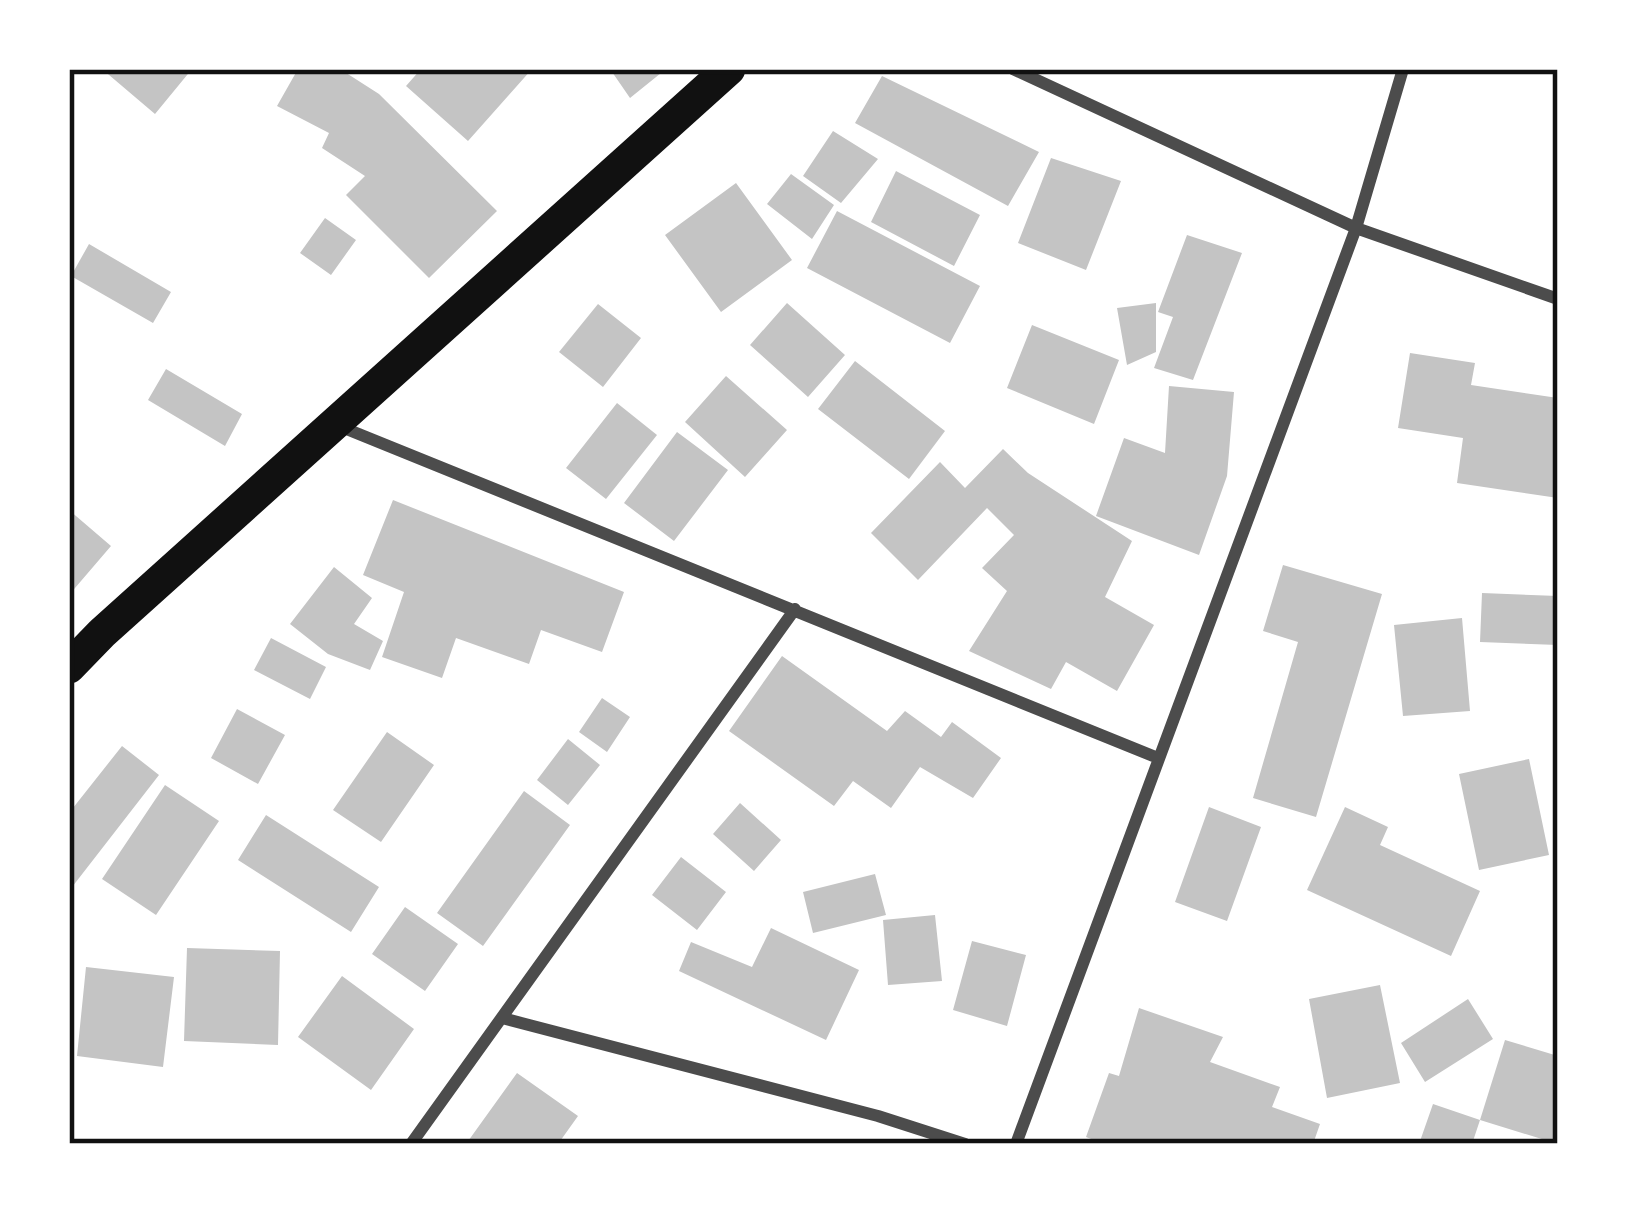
<svg xmlns="http://www.w3.org/2000/svg" width="1627" height="1213" viewBox="0 0 1627 1213" font-family="'Crimson Pro',serif">
<rect width="100%" height="100%" fill="#fff"/>
<path fill="#c4c4c4" d="M 102,69 L 192,69 L 155,114 Z
M 298,69 L 340,69 L 379,94 L 497,211 L 429,278 L 346,195 L 365,176 L 322,148 L 329,133 L 277,106 Z
M 421,69 L 532,69 L 468,141 L 406,86 Z
M 610,69 L 666,69 L 630,98 Z
M 882,76 L 1039,152 L 1008,206 L 855,123 Z
M 833,131 L 878,159 L 841,203 L 803,176 Z
M 1051,158 L 1121,181 L 1086,270 L 1018,243 Z
M 896,171 L 980,215 L 954,266 L 871,222 Z
M 791,174 L 834,205 L 812,239 L 767,204 Z
M 736,183 L 792,260 L 721,312 L 665,235 Z
M 837,211 L 980,286 L 950,343 L 807,268 Z
M 325,218 L 356,240 L 331,275 L 300,253 Z
M 1187,235 L 1242,253 L 1193,380 L 1154,368 L 1173,317 L 1158,312 Z
M 89,244 L 171,292 L 153,323 L 71,276 Z
M 787,303 L 845,355 L 808,397 L 750,345 Z
M 1156,303 L 1156,352 L 1127,365 L 1117,308 Z
M 598,304 L 641,338 L 603,387 L 559,352 Z
M 1032,325 L 1119,360 L 1094,424 L 1007,388 Z
M 1410,353 L 1475,363 L 1471,385 L 1558,398 L 1558,498 L 1457,483 L 1463,438 L 1398,428 Z
M 855,361 L 945,431 L 909,479 L 818,409 Z
M 166,369 L 242,414 L 225,446 L 148,400 Z
M 726,376 L 787,430 L 745,477 L 685,422 Z
M 1169,386 L 1234,392 L 1227,476 L 1199,555 L 1096,516 L 1124,438 L 1165,453 Z
M 617,403 L 657,435 L 606,499 L 566,468 Z
M 677,432 L 728,470 L 674,541 L 624,503 Z
M 1003,449 L 1028,473 L 1132,541 L 1105,597 L 1154,625 L 1117,691 L 1066,662 L 1051,689 L 969,651 L 1007,591 L 982,568 L 1014,535 L 987,508 L 918,580 L 871,533 L 940,462 L 965,488 Z
M 393,500 L 624,592 L 602,652 L 541,630 L 529,664 L 456,638 L 442,678 L 382,657 L 404,592 L 363,575 Z
M 69,510 L 111,546 L 69,595 Z
M 1283,565 L 1382,594 L 1316,817 L 1253,798 L 1298,642 L 1263,631 Z
M 334,567 L 372,598 L 354,624 L 383,641 L 370,670 L 328,654 L 290,624 Z
M 1482,593 L 1558,596 L 1558,645 L 1480,642 Z
M 1462,618 L 1470,711 L 1403,716 L 1394,625 Z
M 271,638 L 326,667 L 310,699 L 254,670 Z
M 782,656 L 887,731 L 905,711 L 941,737 L 952,722 L 1001,758 L 973,798 L 920,767 L 891,808 L 853,781 L 834,806 L 729,731 Z
M 602,698 L 630,717 L 607,752 L 579,732 Z
M 237,709 L 285,735 L 258,784 L 211,758 Z
M 387,732 L 434,765 L 381,842 L 333,810 Z
M 568,739 L 600,765 L 568,805 L 537,780 Z
M 122,746 L 159,775 L 69,891 L 69,813 Z
M 1529,759 L 1549,855 L 1479,870 L 1459,774 Z
M 165,785 L 219,821 L 156,915 L 102,879 Z
M 524,791 L 570,825 L 483,946 L 437,913 Z
M 740,803 L 781,840 L 754,871 L 713,834 Z
M 1209,807 L 1261,827 L 1227,921 L 1175,902 Z
M 1345,807 L 1388,827 L 1380,845 L 1480,891 L 1451,956 L 1307,890 Z
M 266,815 L 379,887 L 351,932 L 238,860 Z
M 681,857 L 726,892 L 697,930 L 652,895 Z
M 875,874 L 886,915 L 813,933 L 803,892 Z
M 405,907 L 458,944 L 425,991 L 372,954 Z
M 935,915 L 942,981 L 888,985 L 883,920 Z
M 771,928 L 859,970 L 826,1040 L 679,971 L 691,942 L 752,967 Z
M 972,941 L 1026,955 L 1007,1026 L 953,1010 Z
M 187,948 L 280,951 L 278,1045 L 184,1041 Z
M 86,967 L 174,977 L 163,1067 L 77,1056 Z
M 342,976 L 414,1029 L 371,1090 L 298,1037 Z
M 1380,985 L 1400,1083 L 1327,1098 L 1309,999 Z
M 1468,999 L 1493,1039 L 1425,1082 L 1401,1043 Z
M 1139,1008 L 1223,1037 L 1210,1062 L 1280,1087 L 1272,1107 L 1320,1124 L 1313,1144 L 1104,1144 L 1086,1137 L 1109,1073 L 1119,1076 Z
M 1505,1040 L 1558,1056 L 1558,1144 L 1480,1120 Z
M 517,1073 L 578,1116 L 558,1144 L 466,1144 Z
M 1433,1104 L 1480,1120 L 1472,1144 L 1419,1144 Z"/>
<g fill="none" stroke-linecap="round" stroke-linejoin="round">
<path stroke="#4c4c4c" stroke-width="12" d="M 1013,69 L 1356,228 L 1558,299
M 339,426 L 1158,758
M 502,1018 L 878,1116 L 965,1144
M 411,1144 L 795,609
M 1016,1144 L 1356,228 L 1403,69"/>
<path stroke="#111" stroke-width="33" d="M 69,667 L 102,633 L 729,69"/>
</g>
<rect width="1627" height="1213" fill="none" stroke="#ffffff" stroke-width="144"/>
<rect x="72" y="72" width="1483" height="1069" fill="none" stroke="#111" stroke-width="4.5"/>
</svg>
